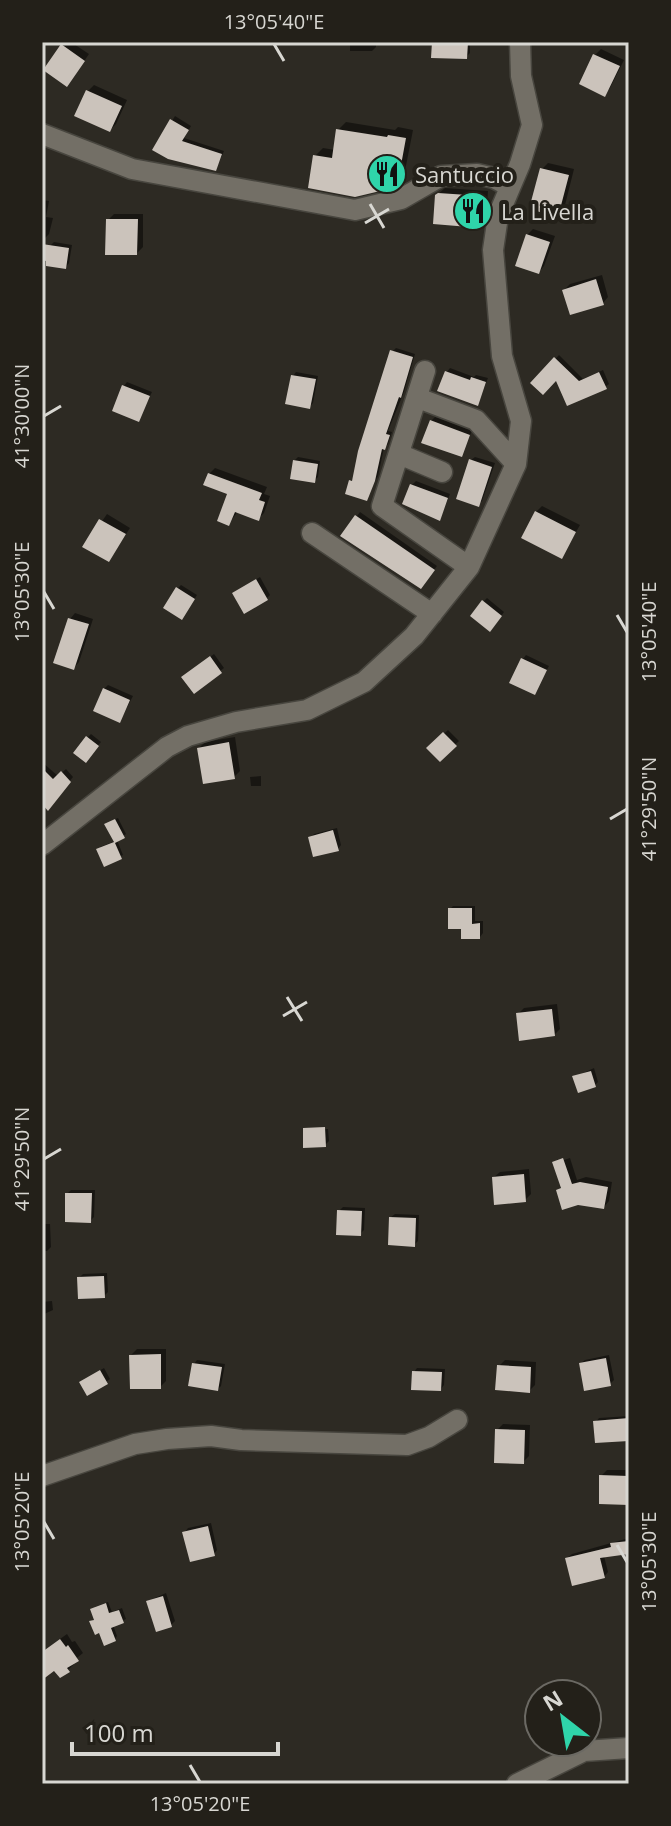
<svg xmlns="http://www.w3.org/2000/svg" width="671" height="1826" viewBox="0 0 671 1826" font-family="'Open Sans',sans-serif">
<rect width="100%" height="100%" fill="#2d2a23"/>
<path fill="#0007" d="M 66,42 L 71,42 L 89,54 L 72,79 L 63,46 Z
M 350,42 L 376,42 L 376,47 L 372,51 L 350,51 Z
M 434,42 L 470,42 L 470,53 L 466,57 Z
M 601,49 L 624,60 L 610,88 L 605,94 L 581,83 L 595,55 Z
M 94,85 L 127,100 L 116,124 L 110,130 L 88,91 Z
M 175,116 L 191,126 L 184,138 L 224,151 L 216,169 L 155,149 Z
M 346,122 L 395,130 L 398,127 L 413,130 L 404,176 L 396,185 L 315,156 L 323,148 L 335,150 L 338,130 Z
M 548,163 L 574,169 L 564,209 L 558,215 L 542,169 Z
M 445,188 L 488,191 L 486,220 L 480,226 L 437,195 Z
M 42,200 L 49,201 L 46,217 L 53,218 L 49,234 L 43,240 Z
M 114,214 L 143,214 L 143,247 L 137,253 L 108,220 Z
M 533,229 L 555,236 L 544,266 L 539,272 L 527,235 Z
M 54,242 L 72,245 L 69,263 L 66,267 L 50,246 Z
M 602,275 L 608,297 L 603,303 L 564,290 L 570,284 Z
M 396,348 L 415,354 L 404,392 L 388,431 L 392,432 L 388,444 L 384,448 L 378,476 L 366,499 L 351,481 L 355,477 L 392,352 Z
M 559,355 L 583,379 L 603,370 L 609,384 L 605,387 L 557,378 L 533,383 Z
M 450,368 L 474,377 L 476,375 L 488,378 L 478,403 L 447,372 Z
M 296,372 L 318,376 L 313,403 L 309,407 L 293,376 Z
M 127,382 L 152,392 L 138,420 L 124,386 Z
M 435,417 L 472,431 L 461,454 L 431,421 Z
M 298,457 L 320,461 L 318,477 L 314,481 L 294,461 Z
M 475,457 L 495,463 L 482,501 L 478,505 L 471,460 Z
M 215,468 L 267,487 L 264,494 L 270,496 L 264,513 L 258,519 L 238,511 L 229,524 L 230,493 L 209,474 Z
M 416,481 L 450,494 L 440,519 L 412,485 Z
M 542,506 L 580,525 L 562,556 L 536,512 Z
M 360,512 L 437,566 L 424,583 L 343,535 Z
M 107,514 L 130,528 L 109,560 L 85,546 Z
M 629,563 L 629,594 L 627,595 L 627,566 Z
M 260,577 L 270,595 L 267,598 L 238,590 Z
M 181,585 L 197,595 L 185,614 L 178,588 Z
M 487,598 L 504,612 L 494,626 L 483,602 Z
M 75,613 L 93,619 L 79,662 L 74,668 L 70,619 Z
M 214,654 L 224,668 L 194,691 L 187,674 Z
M 526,655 L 549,666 L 534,693 L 523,659 Z
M 108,685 L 133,696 L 120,721 L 104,689 Z
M 448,730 L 459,741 L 440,759 L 429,748 Z
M 91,734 L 101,742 L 89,756 L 88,737 Z
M 235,737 L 240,771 L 234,777 L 199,748 L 205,742 Z
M 42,762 L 58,776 L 66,769 L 73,777 L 51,804 L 42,802 Z
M 261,776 L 261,786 L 251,786 L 250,777 Z
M 118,818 L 126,834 L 117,840 L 123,855 L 105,864 L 100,847 L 115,841 L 109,822 Z
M 337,828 L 341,845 L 338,849 L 310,838 L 314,834 Z
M 453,906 L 475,906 L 475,921 L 483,921 L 483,933 L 480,937 L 463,927 L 450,909 Z
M 557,1004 L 560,1029 L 554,1035 L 518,1014 L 524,1008 Z
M 594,1068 L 598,1082 L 595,1085 L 575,1077 Z
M 328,1129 L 329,1141 L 325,1145 L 306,1130 Z
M 570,1158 L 577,1180 L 586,1177 L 612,1182 L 609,1201 L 604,1207 L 558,1190 L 562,1186 L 554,1163 L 558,1159 L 558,1162 Z
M 529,1169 L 531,1194 L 525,1200 L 494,1177 L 500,1172 Z
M 71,1190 L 95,1190 L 94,1217 L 90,1221 L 67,1194 Z
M 343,1207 L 365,1208 L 364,1230 L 360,1234 L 339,1211 Z
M 42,1213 L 42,1224 L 50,1224 L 51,1247 L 47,1251 L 42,1251 Z
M 395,1214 L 419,1215 L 418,1241 L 414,1245 L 391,1217 Z
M 107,1273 L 108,1292 L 104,1296 L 79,1278 L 83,1274 Z
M 52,1301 L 53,1310 L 42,1315 L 42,1302 Z
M 137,1349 L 166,1349 L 166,1381 L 160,1387 L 131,1355 Z
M 609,1355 L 614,1380 L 610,1384 L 581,1363 L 585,1360 Z
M 197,1360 L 225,1364 L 221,1386 L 218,1389 L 194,1364 Z
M 505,1360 L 536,1362 L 535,1385 L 529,1391 L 499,1366 Z
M 104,1368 L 110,1379 L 106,1382 L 85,1379 Z
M 417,1368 L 445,1369 L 444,1385 L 441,1389 L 414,1372 Z
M 629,1416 L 629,1439 L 596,1422 L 599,1418 Z
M 503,1424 L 530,1425 L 529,1456 L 523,1462 L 497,1430 Z
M 607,1470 L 629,1470 L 629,1503 L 601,1476 Z
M 211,1523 L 217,1550 L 214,1554 L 185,1532 L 188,1528 Z
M 629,1538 L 629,1552 L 604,1556 L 608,1572 L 604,1577 L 567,1558 L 572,1554 Z
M 166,1593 L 175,1621 L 171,1625 L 148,1601 Z
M 108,1602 L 112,1612 L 122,1608 L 126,1619 L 113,1625 L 117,1636 L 115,1639 L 92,1622 L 95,1618 L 95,1607 Z
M 67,1634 L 72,1642 L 75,1641 L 83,1653 L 72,1662 L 74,1664 L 68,1670 L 54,1668 L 42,1677 L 42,1652 Z"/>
<path fill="#cbc3bb" d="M 432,42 L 468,42 L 467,59 L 431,58 Z
M 61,44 L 85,61 L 67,87 L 43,70 Z
M 593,54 L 620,66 L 605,97 L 579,84 Z
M 86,90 L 122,106 L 110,132 L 74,116 Z
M 170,119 L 189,130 L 182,141 L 222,154 L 216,171 L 168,159 L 152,150 Z
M 336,129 L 387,137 L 388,135 L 406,138 L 397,187 L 355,197 L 308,188 L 313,155 L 332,158 Z
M 540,168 L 569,175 L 558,217 L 529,209 Z
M 438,193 L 483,196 L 481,228 L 433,224 L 435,195 Z
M 106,219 L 138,219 L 137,255 L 105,255 Z
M 526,234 L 550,242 L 539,274 L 515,266 Z
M 42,244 L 69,248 L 66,269 L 46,266 L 46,261 L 42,260 Z
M 596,279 L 604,305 L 570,315 L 562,290 Z
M 390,350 L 413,357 L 401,398 L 399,397 L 386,434 L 390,435 L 385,450 L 382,449 L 375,481 L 367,501 L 345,494 L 349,480 L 352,481 L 358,451 Z
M 554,357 L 579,381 L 599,372 L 607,389 L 567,406 L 556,381 L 543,395 L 530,383 Z
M 445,371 L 470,380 L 471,377 L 486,382 L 478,406 L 437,391 Z
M 291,375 L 316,379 L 310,409 L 285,404 Z
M 122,385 L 150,396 L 139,422 L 112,411 Z
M 430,420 L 470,435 L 462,457 L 421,443 Z
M 469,459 L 492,467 L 479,507 L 456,499 Z
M 293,460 L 318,464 L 315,483 L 290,479 Z
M 208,473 L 262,493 L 259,500 L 265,502 L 259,521 L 235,512 L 229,526 L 217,521 L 227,494 L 203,485 Z
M 410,484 L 448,498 L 440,521 L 402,504 Z
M 535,511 L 576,532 L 562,559 L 521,538 Z
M 355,515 L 435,570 L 421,589 L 340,536 Z
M 99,519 L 126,534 L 109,562 L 82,547 Z
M 256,579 L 268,600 L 244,614 L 232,593 Z
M 176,587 L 195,599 L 182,620 L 163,608 Z
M 482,600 L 502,616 L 490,632 L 470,616 Z
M 68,618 L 89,624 L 74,670 L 53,663 Z
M 210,656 L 222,673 L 194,694 L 181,677 Z
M 521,658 L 547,670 L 535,695 L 509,683 Z
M 103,688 L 130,700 L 120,723 L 93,711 Z
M 443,732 L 457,746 L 440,762 L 426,748 Z
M 86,736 L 99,746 L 86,763 L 73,753 Z
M 229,742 L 235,779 L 203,784 L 197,748 Z
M 42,768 L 53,779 L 61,771 L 71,782 L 48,811 L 42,804 Z
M 115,819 L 125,838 L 115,843 L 122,859 L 104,867 L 96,849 L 114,842 L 104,824 Z
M 333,830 L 339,851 L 313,857 L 308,837 Z
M 448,908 L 472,908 L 472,924 L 480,923 L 480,939 L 461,939 L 461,929 L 448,929 Z
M 552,1009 L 555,1036 L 519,1041 L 516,1013 Z
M 591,1071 L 596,1087 L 578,1093 L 572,1076 Z
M 325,1127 L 326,1147 L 303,1148 L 303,1128 Z
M 563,1158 L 572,1184 L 580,1182 L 608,1187 L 604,1209 L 578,1205 L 562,1210 L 556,1190 L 561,1188 L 552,1162 Z
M 524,1174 L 526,1202 L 494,1205 L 492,1177 Z
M 65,1193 L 92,1193 L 91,1223 L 65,1222 Z
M 337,1210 L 362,1211 L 361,1236 L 336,1235 Z
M 389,1217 L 416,1218 L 415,1247 L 388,1245 Z
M 104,1276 L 105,1298 L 78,1299 L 77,1277 Z
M 161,1354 L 161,1389 L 130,1389 L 129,1355 Z
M 606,1358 L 611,1386 L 584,1391 L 579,1363 Z
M 192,1363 L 222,1367 L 218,1391 L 188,1386 Z
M 497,1365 L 531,1367 L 530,1393 L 495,1390 Z
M 100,1370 L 108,1384 L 87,1396 L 79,1382 Z
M 412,1371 L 442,1372 L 441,1391 L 411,1390 Z
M 629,1418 L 629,1441 L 595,1443 L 593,1421 Z
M 495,1429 L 525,1430 L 524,1464 L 494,1463 Z
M 599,1475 L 629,1476 L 629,1505 L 599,1504 Z
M 208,1526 L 215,1556 L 190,1562 L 182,1532 Z
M 629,1541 L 629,1554 L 600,1558 L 605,1578 L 572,1586 L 565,1558 L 611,1547 L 610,1543 Z
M 163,1596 L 172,1627 L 156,1632 L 146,1601 Z
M 106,1603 L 109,1613 L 119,1610 L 124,1623 L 111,1628 L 116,1641 L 104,1646 L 99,1633 L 95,1635 L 89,1621 L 94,1620 L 90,1609 Z
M 60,1639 L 66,1647 L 68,1645 L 79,1661 L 67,1668 L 70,1672 L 60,1678 L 54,1671 L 42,1680 L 42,1652 Z"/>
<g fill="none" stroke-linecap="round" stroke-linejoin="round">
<g stroke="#48463f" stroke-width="23">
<path id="minor" d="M 42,134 L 132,169 L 355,210 L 401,199 L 441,176 L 477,174 L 494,178 L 509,186
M 425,371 L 382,506 L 469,567
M 418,398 L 476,420 L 516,464
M 399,454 L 442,472
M 312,533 L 432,614
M 42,845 L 167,747 L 188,736 L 236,722 L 307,710 L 364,682 L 414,636 L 469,567 L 516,464 L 521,421 L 502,356 L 493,250 L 498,216 L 520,164 L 532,125 L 521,76 L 520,42
M 42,1476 L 135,1444 L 167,1439 L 211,1436 L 241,1440 L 407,1445 L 429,1437 L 457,1420
M 517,1784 L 584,1751 L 629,1748"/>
</g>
<use href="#minor" stroke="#736f66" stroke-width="20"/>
</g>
<path fill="none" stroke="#d8d7d2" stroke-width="3" d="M 274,44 L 284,61M 370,204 L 384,228M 365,223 L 389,209M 44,416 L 61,406M 44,592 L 54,609M 617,615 L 627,632M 610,819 L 627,809M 287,997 L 302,1021M 283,1016 L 307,1002M 44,1159 L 61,1149M 44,1522 L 54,1539M 617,1545 L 627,1562M 190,1765 L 200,1782"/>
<defs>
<g id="restaurant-disc" transform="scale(2)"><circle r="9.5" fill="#2fd4aa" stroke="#232019"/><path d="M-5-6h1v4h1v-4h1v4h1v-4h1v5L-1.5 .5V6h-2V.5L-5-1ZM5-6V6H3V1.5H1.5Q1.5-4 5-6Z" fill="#111"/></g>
</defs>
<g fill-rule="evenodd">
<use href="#restaurant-disc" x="387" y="174"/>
<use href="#restaurant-disc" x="473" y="211"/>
</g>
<g text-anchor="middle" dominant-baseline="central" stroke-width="8" stroke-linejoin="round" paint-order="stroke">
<g font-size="22" fill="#d8d7d2" stroke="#232019" text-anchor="start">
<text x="415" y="174">Santuccio</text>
<text x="501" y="211">La Livella</text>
</g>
</g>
<rect width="671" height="1826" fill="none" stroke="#232019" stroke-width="88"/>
<g transform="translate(563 1718) rotate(329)"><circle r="38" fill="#232019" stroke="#6b6963" stroke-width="2"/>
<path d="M0-6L14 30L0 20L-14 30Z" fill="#2fd4aa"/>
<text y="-12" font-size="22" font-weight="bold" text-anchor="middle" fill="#d8d7d2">N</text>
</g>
<path d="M72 1742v12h206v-12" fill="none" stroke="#d8d7d2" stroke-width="4"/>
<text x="84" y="1742" font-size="24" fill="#d8d7d2" stroke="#232019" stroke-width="6" paint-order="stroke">100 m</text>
<rect x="44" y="44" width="583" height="1738" fill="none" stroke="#d8d7d2" stroke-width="3"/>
<g font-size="20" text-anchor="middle" fill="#d8d7d2">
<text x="274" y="29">13°05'40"E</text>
<text transform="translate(22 416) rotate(-90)" y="7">41°30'00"N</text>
<text transform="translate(22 592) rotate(-90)" y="7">13°05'30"E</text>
<text transform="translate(649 632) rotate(-90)" y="7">13°05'40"E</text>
<text transform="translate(649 809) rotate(-90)" y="7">41°29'50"N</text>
<text transform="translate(22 1159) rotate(-90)" y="7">41°29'50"N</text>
<text transform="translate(22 1522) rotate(-90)" y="7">13°05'20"E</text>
<text transform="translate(649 1562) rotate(-90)" y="7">13°05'30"E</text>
<text x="200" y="1811">13°05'20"E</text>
</g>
</svg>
